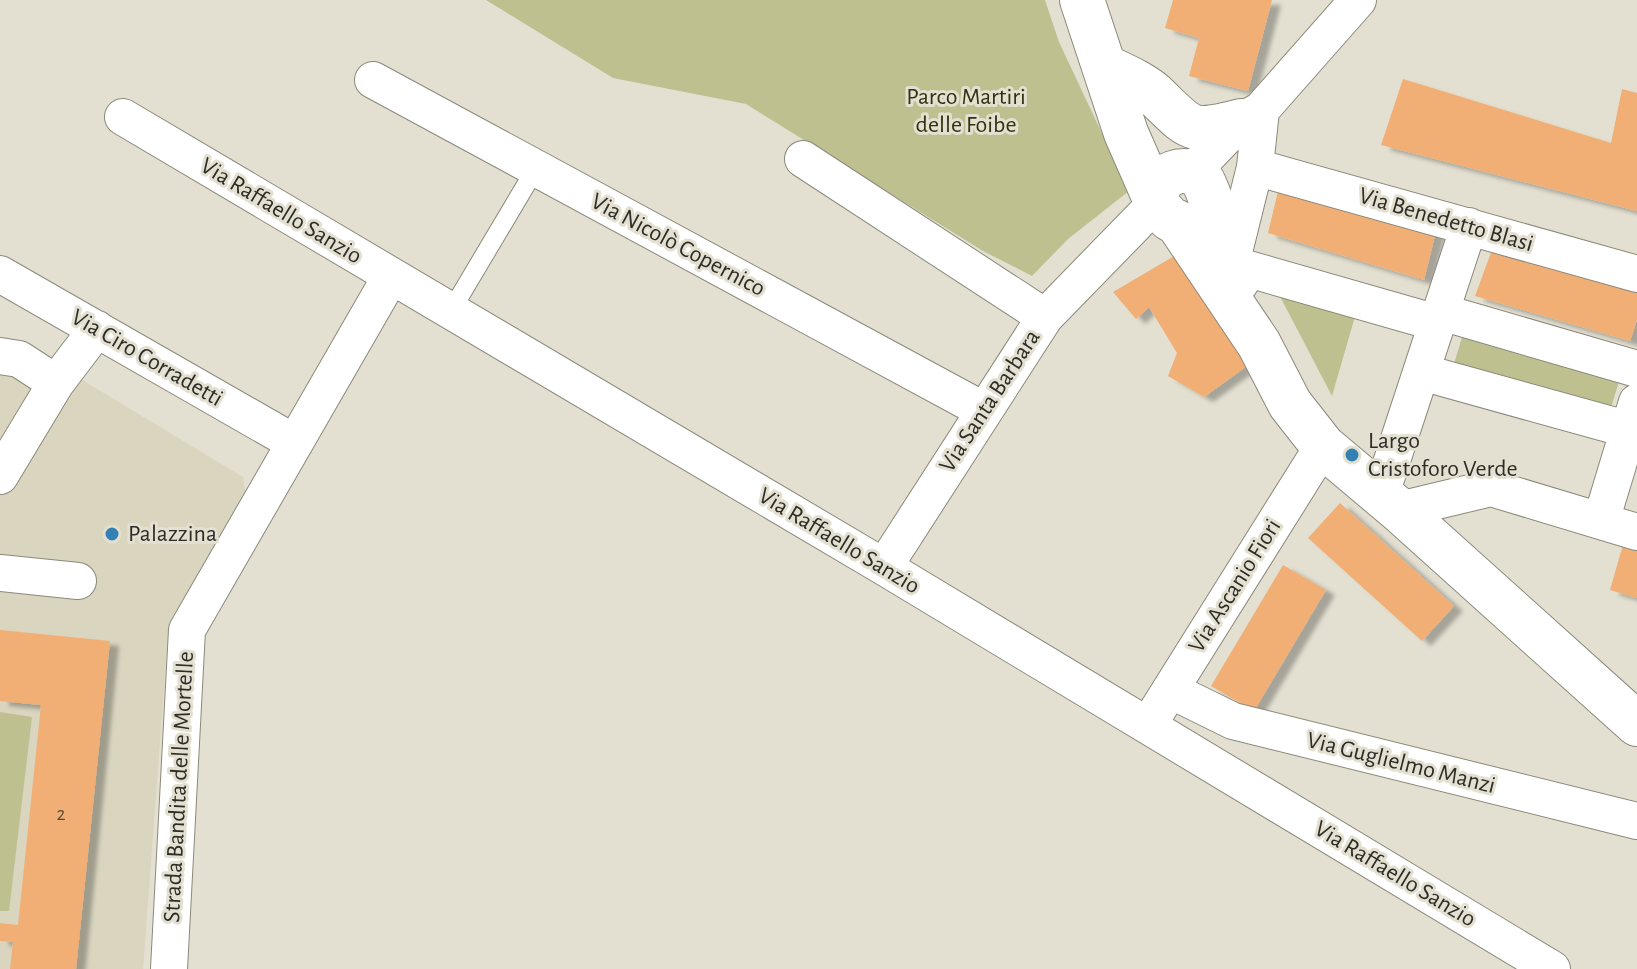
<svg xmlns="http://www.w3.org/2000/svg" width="1637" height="969" viewBox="0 0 1637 969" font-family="'Alegreya Sans',sans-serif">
<defs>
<filter id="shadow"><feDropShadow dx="9" dy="5" stdDeviation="2" flood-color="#0004"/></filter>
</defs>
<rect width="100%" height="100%" fill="#e3e0d1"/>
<path fill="#d9d5bf" d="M 0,344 L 54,363 L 243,477 L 245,492 L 237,510 L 169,623 L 143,969 L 0,969 Z"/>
<path fill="#bec090" d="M 486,0 L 1045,0 L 1059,42 L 1129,191 L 1068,239 L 1032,276 L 983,251 L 746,104 L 613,78 Z
M 1274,285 L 1356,313 L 1332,396 Z
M 1463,334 L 1620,378 L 1610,411 L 1453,367 Z
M 0,712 L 32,717 L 9,911 L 0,911 Z"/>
<path fill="#f1af76" filter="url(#shadow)" d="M 1173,0 L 1272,0 L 1248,91 L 1189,76 L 1199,38 L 1165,28 Z
M 1403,79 L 1611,143 L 1622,89 L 1637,93 L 1637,211 L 1381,145 Z
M 1279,187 L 1436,231 L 1424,280 L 1268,233 Z
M 1493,247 L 1637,289 L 1637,320 L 1630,341 L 1475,296 Z
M 1181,252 L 1247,366 L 1204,397 L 1168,376 L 1177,353 L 1149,307 L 1136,319 L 1113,292 Z
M 1340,503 L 1454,606 L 1422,641 L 1308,538 Z
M 1624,541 L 1637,545 L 1637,598 L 1610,590 Z
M 1283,565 L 1326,590 L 1254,711 L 1211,686 Z
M 0,630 L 110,641 L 76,969 L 10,969 L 13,942 L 0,941 L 0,923 L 18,925 L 41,705 L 0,701 Z"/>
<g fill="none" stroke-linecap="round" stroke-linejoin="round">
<g stroke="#8c897b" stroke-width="20">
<path id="service" d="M 451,311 L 536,168"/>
</g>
<g stroke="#8c897b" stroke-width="38">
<path id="minor" d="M 373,80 L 983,410
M 1261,110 L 1255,167 L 1231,264 L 1437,323
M 123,117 L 884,567 L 1552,969
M 803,159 L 1045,317
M 1255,167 L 1637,274
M 1192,172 L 1241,121 L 1261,110 L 1358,0
M 0,274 L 295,443
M 1441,312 L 1637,369
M 0,356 L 19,359 L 56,383
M 1421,372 L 1637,432
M 0,476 L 56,383 L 97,329
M 1381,494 L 1469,226
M 1399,510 L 1491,488 L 1637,532
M 1601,521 L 1637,402
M 884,567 L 1045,317 L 1157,202
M 0,573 L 78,581
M 1170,690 L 1233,721 L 1637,821
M 1157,711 L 1323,446
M 169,969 L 187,630 L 391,276"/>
</g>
<g stroke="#8c897b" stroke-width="46">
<path id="tertiary" d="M 1082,0 L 1126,133 L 1158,206 L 1170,219 L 1177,222 L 1259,344 L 1290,404 L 1323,446 L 1399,510 L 1637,724
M 1104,66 C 1120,74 1140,82 1154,94 C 1191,129 1188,135 1241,121
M 1156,197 C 1158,186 1162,177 1173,173 C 1184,169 1194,171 1202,180 C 1209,189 1231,263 1237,281"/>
</g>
<use href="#service" stroke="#fff" stroke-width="18"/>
<use href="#minor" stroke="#fff" stroke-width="36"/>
<use href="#tertiary" stroke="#fff" stroke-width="44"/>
</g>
<g fill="#3381b3" stroke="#e3e0d1" stroke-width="3">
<circle cx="1352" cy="455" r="8"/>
<circle cx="112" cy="534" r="8"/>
</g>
<g text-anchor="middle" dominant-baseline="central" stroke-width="6" stroke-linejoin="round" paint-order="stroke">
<g font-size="20" fill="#5e4d3a">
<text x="61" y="814">2</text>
</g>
<g font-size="24" fill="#31320d" stroke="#e3e0d1">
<text x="966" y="97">Parco Martiri<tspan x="966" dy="28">delle Foibe</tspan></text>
</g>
<g font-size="24" fill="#2d2c26" stroke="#e3e0d1">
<text transform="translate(281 211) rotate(31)">Via Raffaello Sanzio</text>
<text transform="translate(1446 220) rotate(16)">Via Benedetto Blasi</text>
<text transform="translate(678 245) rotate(28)">Via Nicolò Copernico</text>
<text transform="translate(147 358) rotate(30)">Via Ciro Corradetti</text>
<text transform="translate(990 401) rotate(-57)">Via Santa Barbara</text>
<text transform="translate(839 541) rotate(31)">Via Raffaello Sanzio</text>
<text transform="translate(1235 586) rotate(-58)">Via Ascanio Fiori</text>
<text transform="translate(1401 763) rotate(14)">Via Guglielmo Manzi</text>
<text transform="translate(179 787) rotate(-87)">Strada Bandita delle Mortelle</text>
<text transform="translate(1395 874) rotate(31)">Via Raffaello Sanzio</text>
</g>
<g font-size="24" fill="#2d2c26" stroke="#e3e0d1" text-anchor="start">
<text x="1368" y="441">Largo<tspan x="1368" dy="28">Cristoforo Verde</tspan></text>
<text x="128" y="534">Palazzina</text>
</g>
</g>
</svg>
